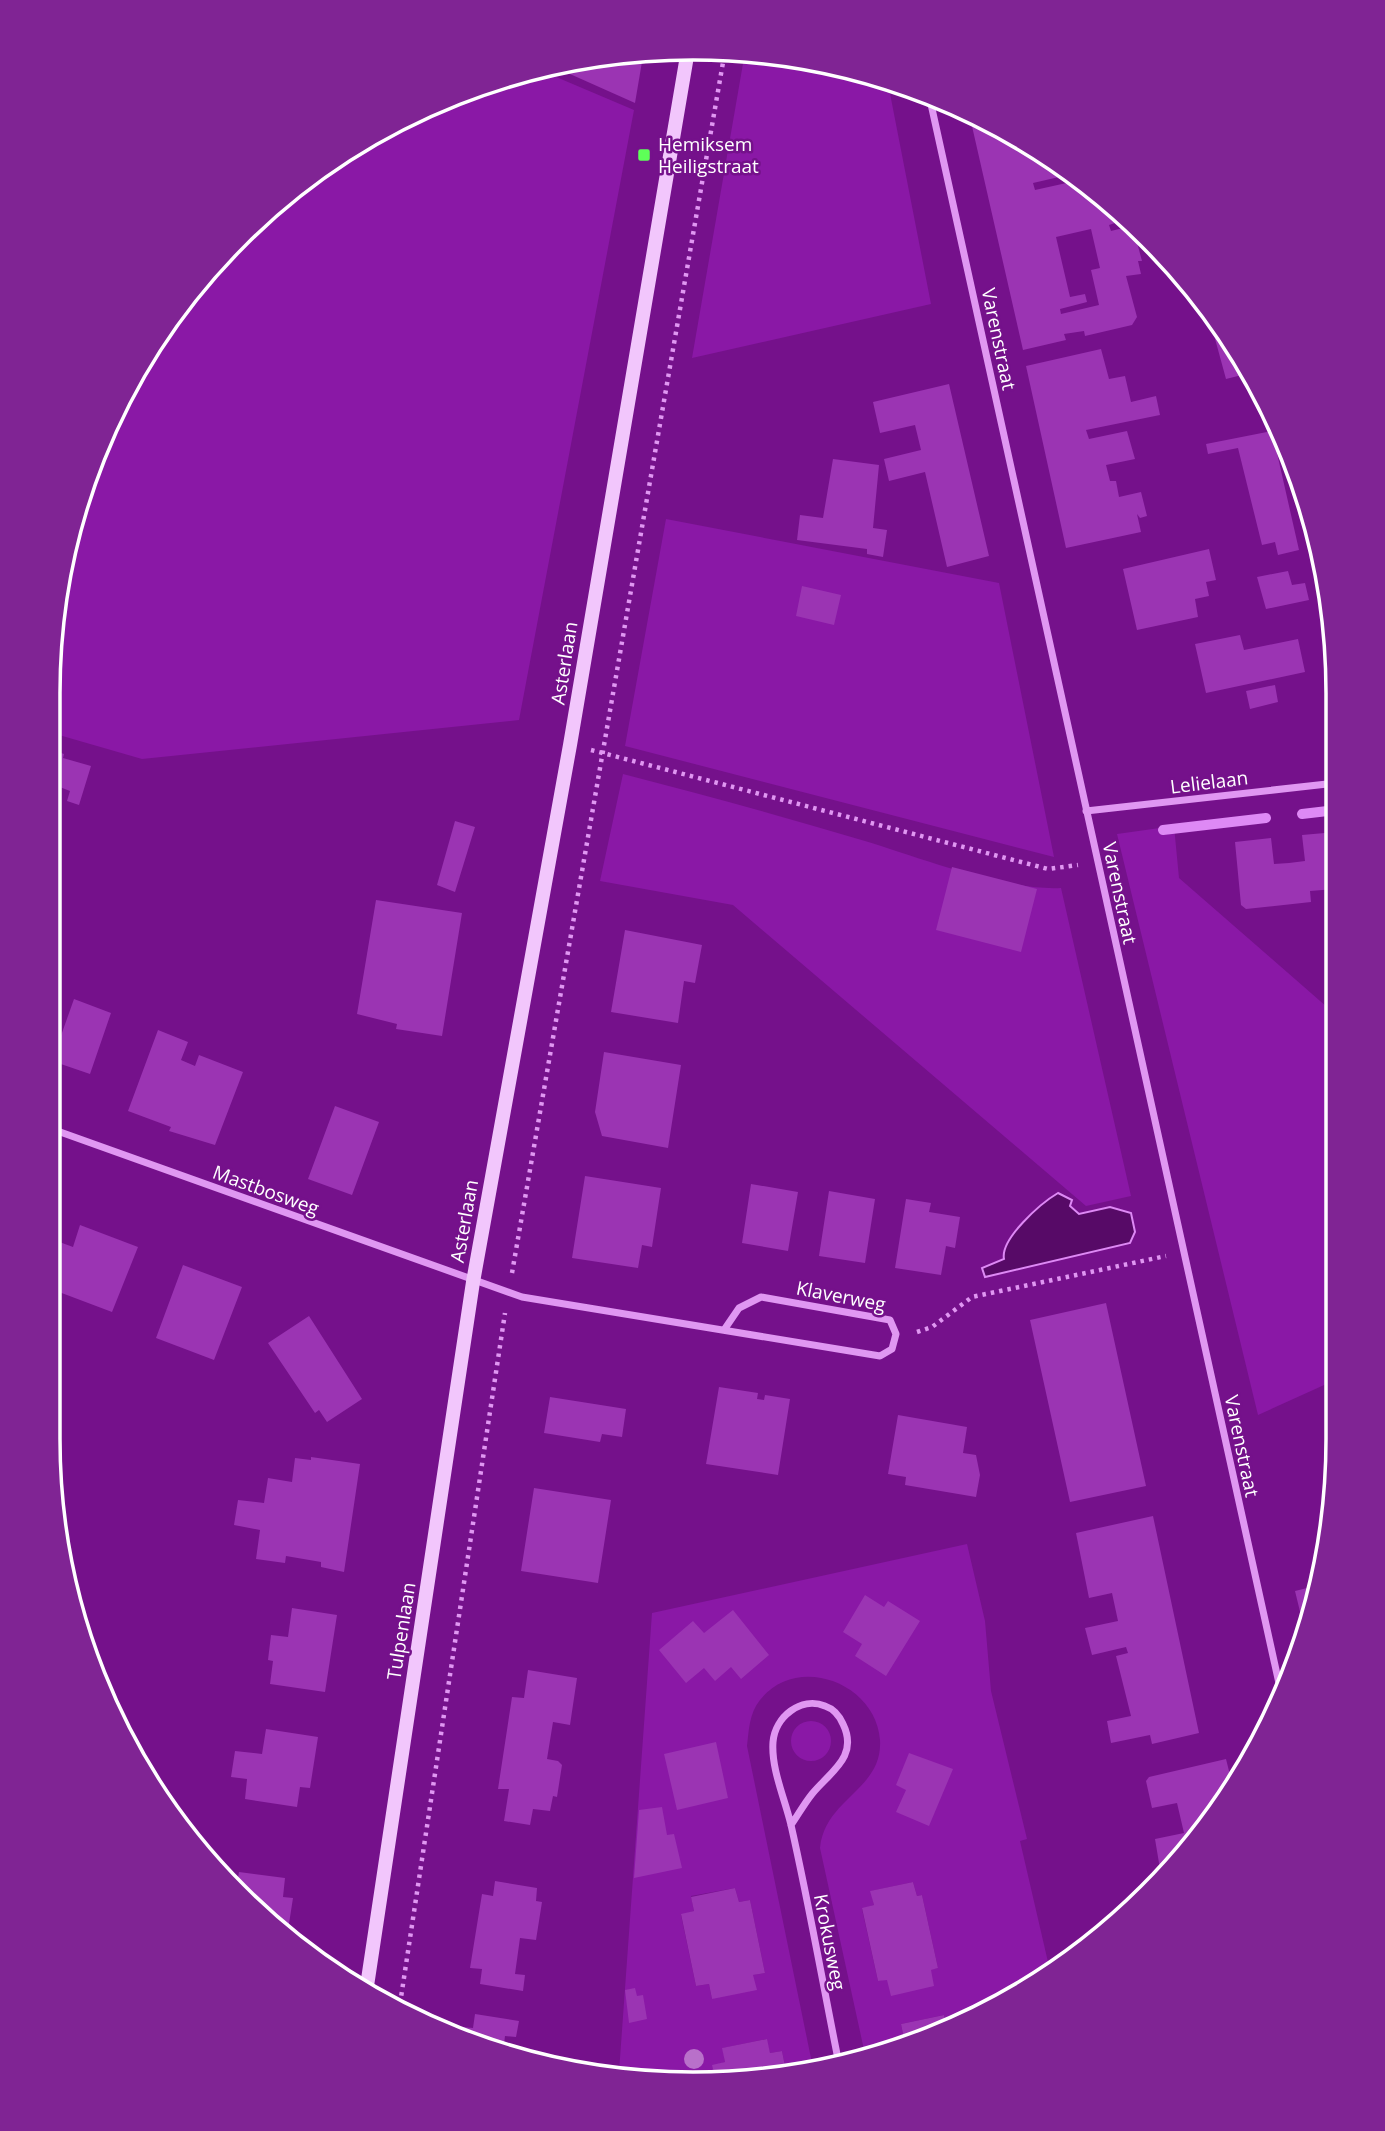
<svg xmlns="http://www.w3.org/2000/svg" width="1385" height="2131" viewBox="0 0 1385 2131" font-family="'Open Sans',sans-serif">
<rect width="100%" height="100%" fill="#75118b"/>
<path fill="#8a18a6" fill-rule="evenodd" d="M 745,52 L 776,53 L 887,78 L 931,304 L 692,358 Z
M 535,68 L 634,110 L 519,720 L 142,759 L 52,733 L 53,608 L 97,445 L 207,267 L 299,181 L 407,114 Z
M 666,519 L 999,583 L 1054,857 L 625,746 Z
M 623,774 C 704,795 785,817 865,841 C 921,858 1004,891 1061,888 L 1131,1196 L 1086,1206 L 733,905 L 600,881 Z
M 1174,826 L 1179,878 L 1335,1014 L 1333,1381 L 1258,1415 L 1117,834 Z
M 967,1544 L 985,1621 L 991,1691 L 1027,1839 L 1020,1841 L 1051,1975 L 946,2023 L 944,2015 L 901,2024 L 904,2039 L 893,2040 L 894,2046 L 866,2059 L 820,1848 C 825,1798 883,1790 880,1740 C 876,1683 797,1653 760,1700 C 749,1714 749,1730 747,1746 L 813,2068 L 786,2071 L 782,2051 L 770,2053 L 766,2039 L 723,2048 L 725,2062 L 713,2066 L 716,2081 L 692,2084 L 619,2072 L 652,1613 ZM 913,1882 L 917,1896 L 922,1895 L 938,1968 L 878,1981 L 862,1909 L 874,1905 L 871,1891 ZM 735,1888 L 739,1902 L 750,1900 L 765,1973 L 753,1975 L 712,1999 L 709,1984 L 696,1986 L 681,1915 L 694,1911 L 691,1896 Z
M791 1741a20 20 0 1 1 40 0a20 20 0 1 1-40 0Z"/>
<path fill="#570a67" stroke="#de89f5" stroke-width="2" d="M 1058,1193 L 1072,1200 L 1070,1206 L 1079,1214 L 1110,1207 L 1131,1213 L 1135,1232 L 1130,1243 L 985,1277 L 982,1268 L 1004,1259 C 1000,1239 1041,1203 1058,1193 Z"/>
<g fill="none" stroke-linecap="round" stroke-linejoin="round">
<path stroke="#de89f5" stroke-width="10" d="M 1302,814 L 1336,810
M 1163,830 L 1266,818"/>
</g>
<path fill="#9b34b3" fill-rule="evenodd" d="M 644,50 L 635,103 L 561,70 L 562,63 Z
M 969,113 L 1015,134 L 1072,174 L 1033,183 L 1035,190 L 1080,180 L 1110,202 L 1115,223 L 1109,225 L 1111,231 L 1135,225 L 1142,233 L 1135,235 L 1142,261 L 1138,261 L 1141,274 L 1126,276 L 1137,317 L 1132,325 L 1085,336 L 1084,331 L 1064,334 L 1066,340 L 1023,350 ZM 1091,229 L 1100,268 L 1091,270 L 1099,305 L 1061,314 L 1060,309 L 1087,302 L 1085,294 L 1070,297 L 1056,237 Z
M 1218,322 L 1230,341 L 1250,373 L 1226,379 L 1211,324 Z
M 1101,349 L 1109,379 L 1125,376 L 1131,402 L 1156,396 L 1160,415 L 1086,430 L 1089,439 L 1127,431 L 1135,459 L 1106,465 L 1110,481 L 1116,481 L 1119,497 L 1141,492 L 1147,516 L 1140,518 L 1137,514 L 1141,532 L 1066,548 L 1026,366 Z
M 949,384 L 989,556 L 947,567 L 925,472 L 889,481 L 884,459 L 921,450 L 915,425 L 880,433 L 873,402 Z
M 1272,431 L 1299,550 L 1278,555 L 1275,542 L 1262,545 L 1238,448 L 1208,454 L 1206,444 Z
M 833,459 L 879,465 L 873,528 L 887,530 L 883,557 L 867,554 L 867,549 L 797,540 L 800,515 L 823,518 Z
M 1209,549 L 1216,580 L 1206,582 L 1209,596 L 1195,599 L 1198,617 L 1137,630 L 1123,569 Z
M 1288,571 L 1292,585 L 1305,583 L 1309,600 L 1266,609 L 1257,577 Z
M 802,586 L 841,595 L 834,625 L 796,616 Z
M 1240,635 L 1244,650 L 1298,639 L 1305,672 L 1206,693 L 1195,644 Z
M 1275,685 L 1278,702 L 1250,709 L 1246,691 Z
M 52,750 L 64,754 L 63,758 L 91,766 L 79,805 L 67,801 L 70,791 L 52,784 Z
M 455,821 L 475,827 L 455,892 L 437,885 Z
M 1336,832 L 1335,889 L 1310,891 L 1311,902 L 1246,909 L 1241,905 L 1235,842 L 1271,838 L 1274,864 L 1289,863 L 1305,861 L 1302,835 Z
M 952,867 L 1037,889 L 1021,952 L 936,930 Z
M 376,900 L 462,913 L 442,1036 L 396,1029 L 397,1024 L 357,1014 Z
M 625,930 L 702,945 L 695,983 L 684,981 L 678,1023 L 611,1012 Z
M 74,999 L 111,1013 L 90,1074 L 52,1061 Z
M 158,1030 L 188,1042 L 181,1060 L 195,1066 L 199,1055 L 243,1072 L 215,1145 L 169,1131 L 171,1127 L 128,1111 Z
M 604,1052 L 681,1065 L 668,1148 L 602,1136 L 595,1112 Z
M 335,1106 L 379,1122 L 352,1195 L 308,1179 Z
M 585,1176 L 661,1188 L 652,1247 L 642,1245 L 638,1268 L 572,1258 Z
M 751,1184 L 798,1192 L 788,1251 L 742,1243 Z
M 829,1191 L 875,1199 L 865,1263 L 819,1256 Z
M 906,1199 L 931,1203 L 929,1212 L 960,1217 L 955,1248 L 946,1246 L 941,1275 L 895,1268 Z
M 80,1225 L 138,1247 L 112,1312 L 59,1292 L 55,1301 L 48,1299 L 48,1254 L 54,1240 L 73,1247 Z
M 183,1265 L 242,1287 L 214,1360 L 156,1338 Z
M 1106,1303 L 1146,1486 L 1070,1502 L 1030,1320 Z
M 309,1316 L 362,1399 L 327,1422 L 319,1410 L 315,1413 L 268,1343 Z
M 719,1387 L 758,1393 L 757,1399 L 764,1400 L 765,1395 L 790,1399 L 778,1475 L 706,1464 Z
M 550,1397 L 626,1409 L 622,1437 L 602,1434 L 600,1442 L 544,1433 Z
M 898,1415 L 967,1427 L 963,1453 L 976,1455 L 980,1475 L 976,1497 L 905,1485 L 906,1477 L 888,1474 Z
M 311,1457 L 360,1464 L 344,1572 L 321,1567 L 321,1562 L 286,1556 L 285,1563 L 256,1559 L 260,1530 L 234,1525 L 238,1500 L 264,1503 L 268,1478 L 292,1482 L 295,1458 L 311,1460 Z
M 534,1488 L 611,1500 L 598,1583 L 521,1571 Z
M 1153,1516 L 1199,1733 L 1152,1744 L 1150,1735 L 1111,1743 L 1107,1721 L 1131,1716 L 1116,1656 L 1128,1653 L 1126,1647 L 1092,1655 L 1085,1628 L 1118,1621 L 1112,1593 L 1089,1598 L 1076,1533 Z
M 1315,1586 L 1309,1609 L 1304,1628 L 1295,1591 Z
M 865,1595 L 884,1607 L 888,1601 L 920,1621 L 886,1676 L 855,1656 L 862,1644 L 843,1632 Z
M 292,1608 L 337,1615 L 325,1692 L 270,1684 L 273,1661 L 268,1660 L 271,1635 L 288,1637 Z
M 733,1610 L 769,1655 L 741,1679 L 731,1667 L 715,1681 L 704,1668 L 686,1683 L 659,1650 L 693,1621 L 704,1633 Z
M 528,1670 L 577,1678 L 570,1725 L 553,1722 L 547,1759 L 558,1761 L 562,1765 L 557,1797 L 553,1796 L 550,1811 L 533,1809 L 530,1825 L 504,1821 L 509,1789 L 498,1789 L 512,1697 L 524,1698 Z
M 266,1729 L 318,1737 L 310,1788 L 300,1787 L 297,1807 L 245,1799 L 247,1779 L 231,1777 L 235,1751 L 262,1754 Z
M 716,1742 L 728,1798 L 677,1810 L 664,1754 Z
M 909,1753 L 953,1769 L 929,1826 L 896,1812 L 906,1790 L 896,1785 Z
M 1226,1759 L 1231,1779 L 1178,1864 L 1160,1869 L 1155,1839 L 1184,1833 L 1177,1803 L 1152,1808 L 1146,1781 L 1149,1777 Z
M 662,1807 L 667,1835 L 674,1834 L 682,1868 L 634,1878 L 639,1810 Z
M 239,1872 L 285,1878 L 283,1897 L 293,1898 L 288,1930 L 279,1928 L 237,1883 Z
M 495,1881 L 537,1888 L 536,1901 L 542,1902 L 536,1940 L 520,1938 L 515,1974 L 525,1975 L 523,1991 L 480,1984 L 482,1969 L 470,1968 L 482,1894 L 493,1896 Z
M 913,1882 L 917,1896 L 922,1895 L 938,1968 L 931,1970 L 934,1986 L 891,1996 L 887,1980 L 878,1981 L 862,1908 L 874,1905 L 870,1891 Z
M 735,1888 L 739,1902 L 750,1900 L 765,1973 L 753,1975 L 757,1990 L 712,1999 L 709,1984 L 696,1986 L 681,1914 L 694,1911 L 691,1897 Z
M 635,1988 L 637,1996 L 643,1995 L 647,2019 L 629,2023 L 625,1990 Z
M 475,2014 L 519,2021 L 516,2037 L 505,2036 L 503,2052 L 485,2049 L 460,2036 L 462,2027 L 473,2028 Z
M 944,2015 L 946,2023 L 894,2046 L 893,2040 L 904,2039 L 901,2024 Z
M 767,2039 L 770,2053 L 782,2051 L 786,2071 L 716,2081 L 712,2065 L 725,2062 L 722,2048 Z"/>
<g fill="none" stroke-linecap="round" stroke-linejoin="round">
<path stroke="#e097f2" stroke-width="4.5" stroke-dasharray="3.5 5" stroke-linecap="butt" d="M 591,750 L 1048,869 L 1078,865
M 512,1273 L 725,51
M 917,1332 L 932,1327 L 972,1297 L 1166,1256
M 400,2004 L 505,1313"/>
<path stroke="#e097f2" stroke-width="7" d="M 929,95 L 1282,1697
M 1307,502 L 1325,584
M 1086,811 L 1336,783
M 49,1128 L 522,1297 L 880,1356 L 892,1349 L 896,1334 L 890,1320 L 761,1297 L 739,1308 L 724,1330
M 791,1825 C 798,1815 804,1804 812,1794 C 830,1772 859,1757 843,1724 C 839,1715 834,1709 825,1706 C 801,1696 775,1717 773,1742 C 771,1769 785,1799 791,1825 C 809,1904 823,1985 839,2064"/>
<path stroke="#f2c6fc" stroke-width="14" d="M 367,1986 L 473,1282 L 570,745 L 688,50"/>
</g>
<circle fill="#b970ca" cx="694" cy="2059" r="10"/>
<rect fill="#5eff58" stroke="#75118b" stroke-width="2.5" x="637" y="148" width="14" height="14" rx="3.5"/>
<g text-anchor="middle" dominant-baseline="central" stroke-width="5" stroke-linejoin="round" paint-order="stroke">
<g font-size="19" fill="#fff" stroke="#75118b" text-anchor="start">
<text x="658" y="144">Hemiksem<tspan x="658" dy="22">Heiligstraat</tspan></text>
</g>
<g font-size="19" fill="#fff" stroke="#75118b">
<text transform="translate(999 339) rotate(78)">Varenstraat</text>
<text transform="translate(564 663) rotate(-81)">Asterlaan</text>
<text transform="translate(1209 782) rotate(-7)">Lelielaan</text>
<text transform="translate(1120 893) rotate(78)">Varenstraat</text>
<text transform="translate(266 1190) rotate(20)">Mastbosweg</text>
<text transform="translate(464 1221) rotate(-80)">Asterlaan</text>
<text transform="translate(841 1296) rotate(11)">Klaverweg</text>
<text transform="translate(1242 1446) rotate(78)">Varenstraat</text>
<text transform="translate(401 1631) rotate(-81)">Tulpenlaan</text>
<text transform="translate(830 1942) rotate(79)">Krokusweg</text>
</g>
</g>
<path d="M0 0H1385V2131H0ZM693 60H693A633 633 0 0 1 1326 693V1439A633 633 0 0 1 693 2072H693A633 633 0 0 1 60 1439V693A633 633 0 0 1 693 60Z" fill="#802494" fill-rule="evenodd"/>
<path fill="none" stroke="#fff" stroke-width="3.5" d="M693 60H693A633 633 0 0 1 1326 693V1439A633 633 0 0 1 693 2072H693A633 633 0 0 1 60 1439V693A633 633 0 0 1 693 60Z"/>
</svg>
